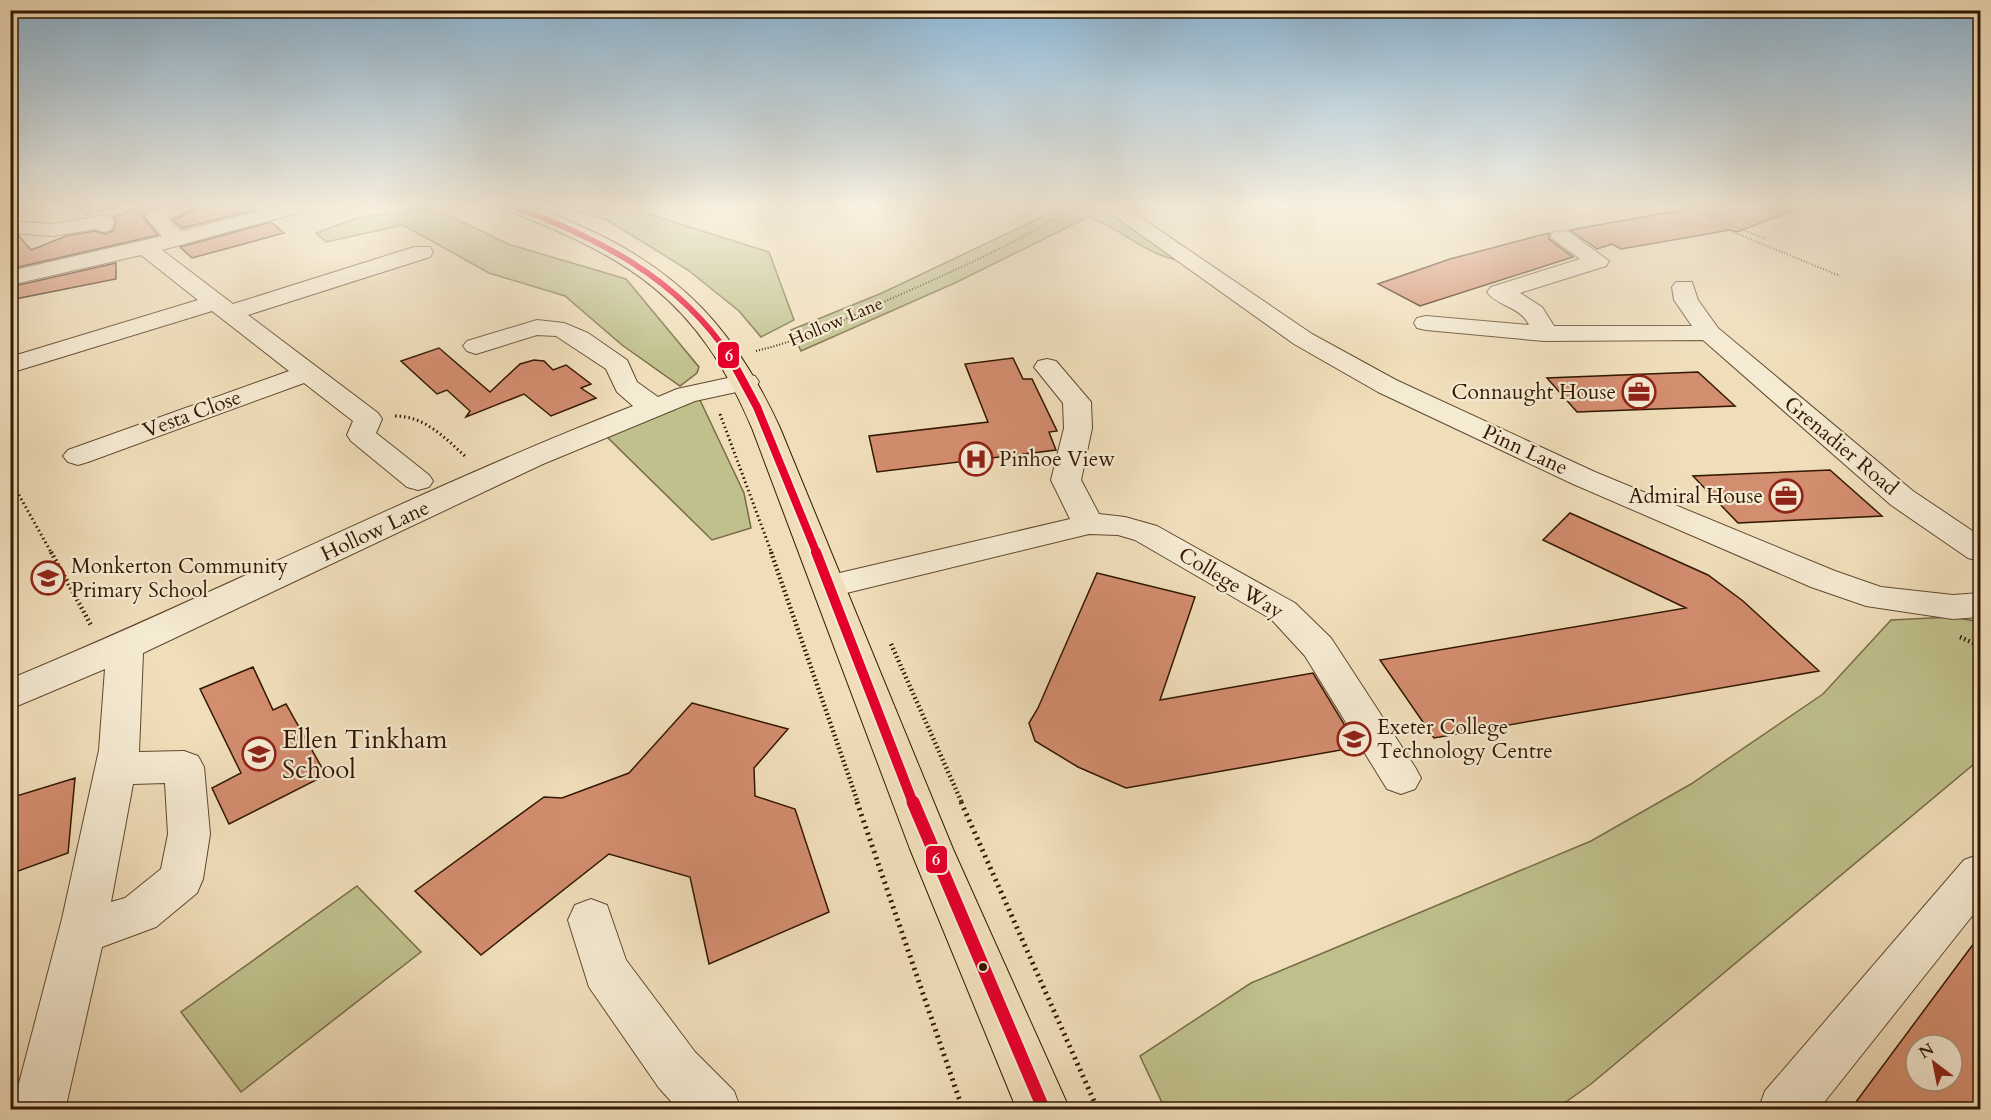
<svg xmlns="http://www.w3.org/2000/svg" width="1991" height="1120" viewBox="0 0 1991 1120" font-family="Cardo,serif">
<rect width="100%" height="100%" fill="#f0deba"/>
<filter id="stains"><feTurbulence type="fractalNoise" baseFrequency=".00333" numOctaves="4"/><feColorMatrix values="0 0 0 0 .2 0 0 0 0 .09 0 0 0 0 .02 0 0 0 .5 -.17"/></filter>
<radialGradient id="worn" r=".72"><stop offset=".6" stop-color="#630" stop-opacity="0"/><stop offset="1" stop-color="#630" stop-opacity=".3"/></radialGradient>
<path fill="#bfc08c" stroke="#786c46" stroke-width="1.5" d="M 72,204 L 129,204 L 86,215 Z
M 553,204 L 627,204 L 629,208 L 769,252 L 794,320 L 761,337 L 739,311 L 688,270 L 607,220 Z
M 1069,204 L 1097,204 L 1178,260 C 1145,255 1120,227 1088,217 L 957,282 L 801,351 L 791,330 L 882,293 Z
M 421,209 L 450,216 L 508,244 L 626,279 L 699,367 L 697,373 L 680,386 L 622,345 L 565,296 L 489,273 L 403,225 L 326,242 L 316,233 L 357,218 Z
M 699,398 L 744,493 L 751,528 L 712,540 L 605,435 Z
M 1952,617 L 1980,622 L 1980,759 L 1591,1084 L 1556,1109 L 1165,1109 L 1140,1056 L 1251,983 L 1591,841 L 1691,784 L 1823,694 L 1891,620 Z
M 357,886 L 421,952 L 241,1092 L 181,1012 Z"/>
<path fill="#d38d6f" stroke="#321701" stroke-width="1.5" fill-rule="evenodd" d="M 146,204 L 160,206 L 147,211 L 143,217 L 158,235 L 10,269 L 10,235 L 19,236 L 31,250 L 66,236 L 95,231 L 105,234 L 113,231 L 116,222 L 114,217 Z
M 223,204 L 248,204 L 255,210 L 182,228 L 173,220 L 192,211 Z
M 1700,204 L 1804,204 L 1805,206 L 1737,232 L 1730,230 L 1621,249 L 1612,244 L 1597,249 L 1570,230 L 1682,210 Z
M 271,222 L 284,233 L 192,258 L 180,247 Z
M 1549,233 L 1549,239 L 1573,257 L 1420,306 L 1378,284 L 1450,259 Z
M 116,263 L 116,279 L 10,300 L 10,287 Z
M 439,348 L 490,392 L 520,364 L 534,360 L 544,361 L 553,370 L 566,365 L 591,384 L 581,388 L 596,398 L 551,416 L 524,394 L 466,417 L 470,411 L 447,390 L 437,394 L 401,361 Z
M 1013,358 L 1023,379 L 1032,379 L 1057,431 L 1049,432 L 1056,450 L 877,472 L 869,436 L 988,422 L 965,364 Z
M 1698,372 L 1735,406 L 1577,412 L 1547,378 Z
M 1830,470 L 1882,516 L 1738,523 L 1693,476 Z
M 1570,513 L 1708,575 L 1743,601 L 1819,671 L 1434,738 L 1380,660 L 1686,608 L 1543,540 Z
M 1097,573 L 1195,597 L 1160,700 L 1313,673 L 1358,747 L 1126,788 L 1078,767 L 1035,741 L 1029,723 L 1038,708 Z
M 253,667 L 273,710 L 286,704 L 326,775 L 229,824 L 212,788 L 241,773 L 200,689 Z
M 692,703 L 788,729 L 754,768 L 755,796 L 795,809 L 829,912 L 709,964 L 690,877 L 609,854 L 481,955 L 415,891 L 544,797 L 562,798 L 629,773 Z
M 75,778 L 68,853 L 10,874 L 10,798 Z
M 1980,935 L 1980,1110 L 1850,1110 ZM 1916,1045 L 1952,1045 L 1952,1081 L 1916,1081 Z"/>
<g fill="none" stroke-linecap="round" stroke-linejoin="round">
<g stroke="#62492f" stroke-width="2">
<path id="minor" d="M 170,204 L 197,204 L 194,208 L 169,219 L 181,231 L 286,204 L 319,204 L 316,208 L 162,250 L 233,304 L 414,247 L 430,247 L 433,252 L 430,257 L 248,315 L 378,413 L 382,419 L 376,433 L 429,475 L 433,481 L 429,487 L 418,490 L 407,487 L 351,441 L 347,435 L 353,421 L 304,383 L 88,462 L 78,465 L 68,462 L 63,456 L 68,450 L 289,371 L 212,311 L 10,373 L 10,357 L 198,300 L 141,255 L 10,285 L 10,271 L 162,236 L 145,217 L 148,213 Z
M 1098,204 L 1121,204 L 1312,334 L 1396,380 L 1595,472 L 1835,571 L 1881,587 L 1953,595 L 1980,593 L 1980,617 L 1953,619 L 1866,606 L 1811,587 L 1573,484 L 1378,392 L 1294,344 Z
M 104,215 L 111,217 L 114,221 L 111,230 L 104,232 L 95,229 L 54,236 L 10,233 L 10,221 L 54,224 Z
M 1561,231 L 1569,232 L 1609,261 L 1606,266 L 1520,293 L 1542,307 L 1554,326 L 1692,326 L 1674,300 L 1672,287 L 1676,282 L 1692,282 L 1698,300 L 1718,328 L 1913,491 L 1980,536 L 1980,561 L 1968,558 L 1891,505 L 1703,340 L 1544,341 L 1426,330 L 1417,328 L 1414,323 L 1417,318 L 1426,316 L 1529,325 C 1520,306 1498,307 1487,292 L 1491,287 L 1580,259 L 1550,237 L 1553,232 Z
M 537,320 L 564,323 L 588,333 L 627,360 L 637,382 L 658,397 L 677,389 L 746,374 L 755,376 L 759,382 L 755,388 L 695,401 L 543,464 L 143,653 L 139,752 L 184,751 L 198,756 L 204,767 L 210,834 L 203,879 L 197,893 L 156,927 L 102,947 L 65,1110 L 12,1110 L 62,919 L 99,750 L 105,669 L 10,709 L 10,679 C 220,592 422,488 633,406 L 617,392 L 606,369 L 556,336 L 537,335 L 476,354 L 467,351 L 463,346 L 467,341 ZM 165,783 L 168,834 L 161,869 L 125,898 L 111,902 L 133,784 Z
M 1047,359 L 1056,361 L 1091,402 L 1092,428 L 1081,480 L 1099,514 L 1125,517 L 1157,526 L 1295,603 L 1331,638 L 1415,767 L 1421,778 L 1415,789 L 1401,794 L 1387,789 L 1305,656 L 1271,619 L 1135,540 L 1118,535 L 1089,534 L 830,597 L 818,594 L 813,586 L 818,578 L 1070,519 L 1051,480 L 1064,428 L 1063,403 L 1034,367 L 1038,361 Z
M 1980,854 L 1980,906 L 1818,1110 L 1758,1110 L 1765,1091 L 1964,860 Z
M 591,899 L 607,905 L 626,960 L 695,1052 L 734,1091 L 741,1110 L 679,1110 L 659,1088 L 589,987 L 568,920 L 575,905 Z"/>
</g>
<g stroke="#321701" stroke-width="2">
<path id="major" d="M 498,204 C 531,203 555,214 585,228 C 682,272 736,332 780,428 L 953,849 L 1070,1110 L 1017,1110 L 910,849 L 752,428 C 697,298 629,257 501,208 Z"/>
</g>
<path stroke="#321701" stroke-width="2" stroke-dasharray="1 2" stroke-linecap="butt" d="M 474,204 L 483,206
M 1678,204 L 1766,239
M 335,211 L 367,204
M 1726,229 L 1840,276
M 756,351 C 803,340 845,319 888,300 C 954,271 1019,242 1080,204"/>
<path stroke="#321701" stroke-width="3" stroke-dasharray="1.5 3" stroke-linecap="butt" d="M 720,414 L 772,554
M 395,416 C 425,416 445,438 466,457
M 10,479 L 52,554"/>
<path stroke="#321701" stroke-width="4.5" stroke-dasharray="1.5 3" stroke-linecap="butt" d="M 51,552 L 92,627
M 771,552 L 858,803
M 1960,637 L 1980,646
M 891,644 L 962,803"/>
<path stroke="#321701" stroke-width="5" stroke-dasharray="2 4.5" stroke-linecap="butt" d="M 857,802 L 963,1110
M 961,802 L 1098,1110"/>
<use href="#minor" fill="#f5ead2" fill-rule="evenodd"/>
<use href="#major" fill="#f0deba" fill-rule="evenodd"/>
<g stroke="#f5ead2" stroke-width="9">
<path id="bus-1-far3" d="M 508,204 C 596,237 678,277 731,358"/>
</g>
<g stroke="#f5ead2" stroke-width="12">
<path id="bus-1-far2" d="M 730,357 L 757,407 L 817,554"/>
</g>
<g stroke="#f5ead2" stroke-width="14">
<path id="bus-1-far1" d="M 816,552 L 913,803"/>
</g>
<g stroke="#f5ead2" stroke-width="17">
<path id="bus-1" d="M 913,802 L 1044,1110"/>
</g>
<use href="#bus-1-far3" stroke="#e4002b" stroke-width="6"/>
<use href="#bus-1-far2" stroke="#e4002b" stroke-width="8"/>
<use href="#bus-1-far1" stroke="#e4002b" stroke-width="10"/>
<use href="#bus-1" stroke="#e4002b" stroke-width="13"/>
</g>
<linearGradient id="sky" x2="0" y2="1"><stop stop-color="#8bb6d6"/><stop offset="0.57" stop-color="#f8f0e0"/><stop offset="1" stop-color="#f8f0e0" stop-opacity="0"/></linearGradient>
<rect width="1991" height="361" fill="url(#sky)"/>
<defs>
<g id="office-ring" transform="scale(1.725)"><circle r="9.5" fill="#f5ead2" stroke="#8f2418" stroke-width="1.5"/><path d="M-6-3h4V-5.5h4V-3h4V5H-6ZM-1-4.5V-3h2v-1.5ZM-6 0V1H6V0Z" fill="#8f2418"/></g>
<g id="hospital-ring" transform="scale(1.725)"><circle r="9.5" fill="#f5ead2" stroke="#8f2418" stroke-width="1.5"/><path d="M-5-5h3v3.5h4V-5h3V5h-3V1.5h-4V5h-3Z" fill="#8f2418"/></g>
<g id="school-ring" transform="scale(1.725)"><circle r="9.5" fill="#f5ead2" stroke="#8f2418" stroke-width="1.5"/><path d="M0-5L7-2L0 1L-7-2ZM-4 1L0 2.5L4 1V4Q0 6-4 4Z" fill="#8f2418"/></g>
<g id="university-ring" transform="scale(1.725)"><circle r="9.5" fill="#f5ead2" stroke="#8f2418" stroke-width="1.5"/><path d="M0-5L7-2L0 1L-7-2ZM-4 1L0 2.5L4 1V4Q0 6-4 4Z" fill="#8f2418"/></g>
</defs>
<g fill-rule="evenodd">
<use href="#office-ring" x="1639" y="392"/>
<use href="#hospital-ring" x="976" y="459"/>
<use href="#office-ring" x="1786" y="496"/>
<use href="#school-ring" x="48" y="578"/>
<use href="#university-ring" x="1354" y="739"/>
<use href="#school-ring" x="259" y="754"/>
</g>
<circle fill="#321701" stroke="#f5ead2" stroke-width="2" cx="983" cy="967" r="5"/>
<g text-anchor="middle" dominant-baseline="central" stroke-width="4.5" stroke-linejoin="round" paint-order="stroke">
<g font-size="18" fill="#321701" stroke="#f5ead2">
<text transform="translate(836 322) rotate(-23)">Hollow Lane</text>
</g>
<g font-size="21" fill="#321701" stroke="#f5ead2" text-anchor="start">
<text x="1616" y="392" text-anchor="end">Connaught House</text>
<text x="999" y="459">Pinhoe View</text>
<text x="1763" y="496" text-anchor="end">Admiral House</text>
<text x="71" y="566">Monkerton Community<tspan x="71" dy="24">Primary School</tspan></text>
<text x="1377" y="727">Exeter College<tspan x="1377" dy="24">Technology Centre</tspan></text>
</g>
<g font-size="21" fill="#321701" stroke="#f5ead2">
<text transform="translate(192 414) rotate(-20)">Vesta Close</text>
<text transform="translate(1841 446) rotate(40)">Grenadier Road</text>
<text transform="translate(1525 450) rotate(25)">Pinn Lane</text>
<text transform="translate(375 531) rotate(-25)">Hollow Lane</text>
<text transform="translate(1231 583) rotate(31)">College Way</text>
</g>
<g font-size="26" fill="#321701" stroke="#f5ead2" text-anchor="start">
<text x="282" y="739">Ellen Tinkham<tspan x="282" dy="30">School</tspan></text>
</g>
</g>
<g stroke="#f5ead2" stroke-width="2">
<rect x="717" y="341" width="23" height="28" rx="6" fill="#e4002b"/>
<rect x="925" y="845" width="23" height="29" rx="6" fill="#e4002b"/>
</g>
<g font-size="16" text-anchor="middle" font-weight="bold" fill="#fff">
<text x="729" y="361">6</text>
<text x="936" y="865">6</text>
</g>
<rect width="1991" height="1120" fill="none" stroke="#f0deba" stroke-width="36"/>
<rect x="12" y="12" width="1967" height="1096" fill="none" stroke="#321701" stroke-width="3"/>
<rect x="18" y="18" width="1955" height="1084" fill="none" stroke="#321701" stroke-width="1.5"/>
<g transform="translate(1934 1063) rotate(328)"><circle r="28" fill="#f5ead2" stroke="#a7967e" stroke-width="1.5"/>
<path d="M0-4.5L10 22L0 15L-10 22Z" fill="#8f2418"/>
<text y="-9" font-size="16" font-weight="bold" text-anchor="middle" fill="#321701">N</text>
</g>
<rect width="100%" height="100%" filter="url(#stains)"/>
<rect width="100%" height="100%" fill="url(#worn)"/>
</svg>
